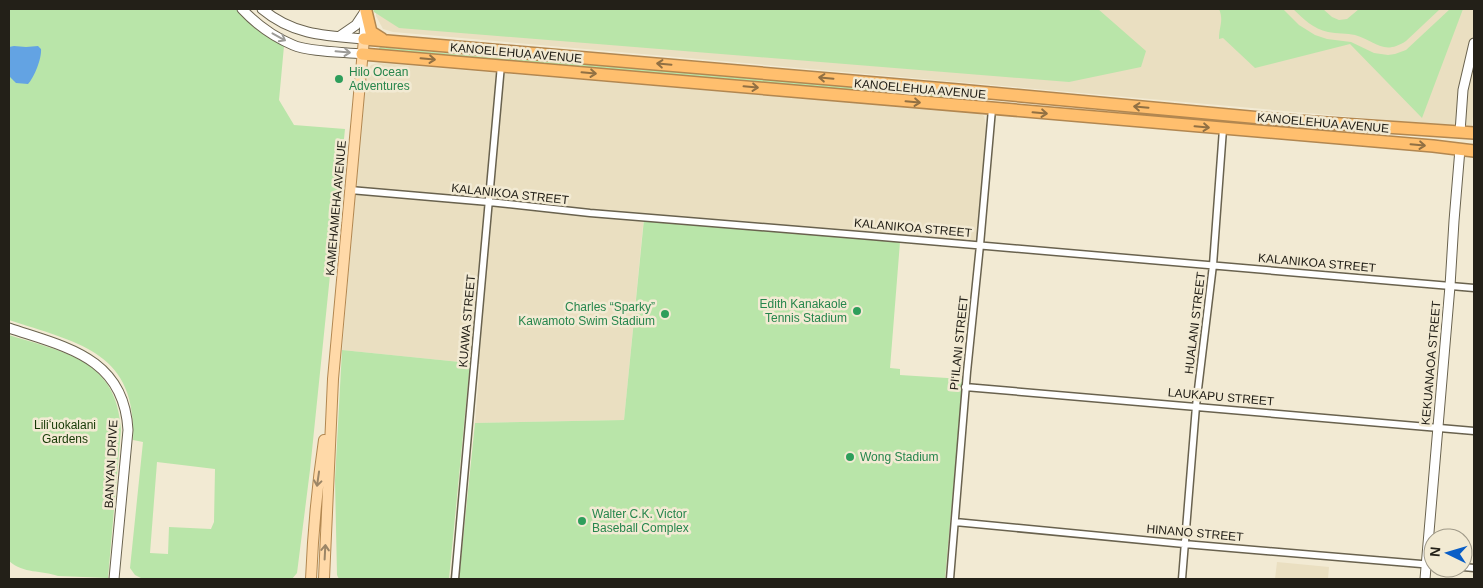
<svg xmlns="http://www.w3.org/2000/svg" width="1483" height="588" viewBox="0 0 1483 588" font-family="Helvetica,sans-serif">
<rect width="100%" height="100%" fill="#f2ead3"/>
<path fill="#eadfc1" d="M 376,9 L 1474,9 L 1474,107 L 1472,126 L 1443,125 L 393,32 L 383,29 L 376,16 Z
M 379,63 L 979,113 L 984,116 L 986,125 L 977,241 L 644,216 L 624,420 L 475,423 L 480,364 L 342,350 L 366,73 L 371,65 Z
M 1277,562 L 1329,567 L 1328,579 L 1275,579 Z"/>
<path fill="#b9e5a9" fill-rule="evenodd" d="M 9,9 L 236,9 L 258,30 L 284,46 L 279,100 L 294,125 L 345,129 L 310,470 L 297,573 L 292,579 L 143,579 L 135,575 L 130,568 L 143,442 L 133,440 C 137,351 78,343 9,320 ZM 157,462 L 215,469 L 214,522 L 211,529 L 169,527 L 168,554 L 150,553 Z
M 373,9 L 1098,9 L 1146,51 L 1141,67 L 1069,82 L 399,28 L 374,12 Z
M 1219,9 L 1283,9 L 1299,25 L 1315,35 L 1327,39 L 1351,42 L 1374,53 L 1388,55 L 1395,54 L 1406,50 L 1450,9 L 1463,9 L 1422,118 L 1350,44 L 1255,68 L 1223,38 L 1219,39 C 1219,26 1224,21 1219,9 Z
M 1293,9 L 1323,9 L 1332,17 L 1339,20 L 1347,19 L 1359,9 L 1440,9 L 1406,41 C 1383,56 1376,41 1355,35 C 1347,33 1337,34 1328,32 C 1313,29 1304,19 1293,9 Z
M 380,47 L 507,59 L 556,60 L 824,85 L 910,91 L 949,95 L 967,100 L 420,54 L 378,50 Z
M 644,219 L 900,242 L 890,368 L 900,369 L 900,375 L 963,379 L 945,579 L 459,579 L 475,423 L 624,420 Z
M 9,335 C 65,353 117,359 121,430 L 108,578 L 58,576 C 41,570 24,574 9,561 Z
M 342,350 L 470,363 L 449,579 L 339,579 L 337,575 L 335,480 Z"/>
<path fill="#63a3e3" d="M 14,46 L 26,47 L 38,46 L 41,49 C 42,58 34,78 28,84 L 16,83 L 9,76 L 9,47 Z"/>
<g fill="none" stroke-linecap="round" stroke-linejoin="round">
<g stroke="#69624e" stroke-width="9">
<path id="street" d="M 350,190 L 489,202 L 590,213 L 871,236 L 1474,288
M 965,387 L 1474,431
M 955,522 L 1184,544 L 1433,565
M 1463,567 L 1474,568
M 455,579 L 501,65
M 950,579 L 967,372 L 980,245 L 992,109
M 1182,579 L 1196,406 L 1213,265 L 1223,129"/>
</g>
<g stroke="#69624e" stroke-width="11">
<path id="secondary" d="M 242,9 C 256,24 274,37 293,45 C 309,52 344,52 362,54
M 262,9 C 293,35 325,36 364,39 L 365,17
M 340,36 L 356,25 L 364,13
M 1460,132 L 1463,90 L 1474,43
M 9,328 C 65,347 124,357 128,430 L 114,579
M 1425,579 L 1450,286 L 1454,221 L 1460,149"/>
</g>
<g stroke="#b28750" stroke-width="12">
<path id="primary" d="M 311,579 C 313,532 317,487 324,440
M 324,579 L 333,379 L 364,39"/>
</g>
<g stroke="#b28750" stroke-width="14">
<path id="highway" d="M 366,11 L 371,32 L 382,39
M 364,39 L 958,90 L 1283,120 L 1474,133
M 362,54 L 1433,146 L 1474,151"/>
</g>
<use href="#street" stroke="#fff" stroke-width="6"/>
<use href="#secondary" stroke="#fff" stroke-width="9"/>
<use href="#primary" stroke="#ffd9a8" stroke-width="10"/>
<use href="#highway" stroke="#ffbf6e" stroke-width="11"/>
</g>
<defs><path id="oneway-shaft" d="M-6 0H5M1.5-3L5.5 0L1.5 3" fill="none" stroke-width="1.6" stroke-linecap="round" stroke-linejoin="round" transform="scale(1.25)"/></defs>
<g stroke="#9c9b97">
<use href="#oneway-shaft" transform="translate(279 37) rotate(29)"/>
<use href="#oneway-shaft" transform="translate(343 52) rotate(5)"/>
</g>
<g stroke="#917043">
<use href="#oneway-shaft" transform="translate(428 59) rotate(5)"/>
<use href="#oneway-shaft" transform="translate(664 64) rotate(-175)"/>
<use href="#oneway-shaft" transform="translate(589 73) rotate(5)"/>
<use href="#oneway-shaft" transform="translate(826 78) rotate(-175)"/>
<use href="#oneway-shaft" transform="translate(751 87) rotate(5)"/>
<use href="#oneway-shaft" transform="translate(913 102) rotate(5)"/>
<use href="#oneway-shaft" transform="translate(1141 107) rotate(-175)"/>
<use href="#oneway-shaft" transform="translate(1040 113) rotate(5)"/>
<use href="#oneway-shaft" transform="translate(1202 127) rotate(5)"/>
<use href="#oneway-shaft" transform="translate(1418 145) rotate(5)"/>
</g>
<g stroke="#9c8667">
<use href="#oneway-shaft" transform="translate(318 479) rotate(98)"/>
<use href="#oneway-shaft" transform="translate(325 552) rotate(-87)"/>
</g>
<g fill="#2e9e5b" stroke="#f2ead3" stroke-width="2">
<circle cx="339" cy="79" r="5"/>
<circle cx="857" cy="311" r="5"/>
<circle cx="665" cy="314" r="5"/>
<circle cx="850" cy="457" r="5"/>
<circle cx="582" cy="521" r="5"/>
</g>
<g text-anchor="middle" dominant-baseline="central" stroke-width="5" stroke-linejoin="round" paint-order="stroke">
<g font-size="12" fill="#232018" stroke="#f2ead3">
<text transform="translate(516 53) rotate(5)">KANOELEHUA AVENUE</text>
<text transform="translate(920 89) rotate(5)">KANOELEHUA AVENUE</text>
<text transform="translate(1323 123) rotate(5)">KANOELEHUA AVENUE</text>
<text transform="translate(510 194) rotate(6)">KALANIKOA STREET</text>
<text transform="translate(336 208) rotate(-85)">KAMEHAMEHA AVENUE</text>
<text transform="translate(913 228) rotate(5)">KALANIKOA STREET</text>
<text transform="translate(1317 263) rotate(5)">KALANIKOA STREET</text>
<text transform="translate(467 321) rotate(-85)">KUAWA STREET</text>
<text transform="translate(1195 323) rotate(-83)">HUALANI STREET</text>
<text transform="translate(959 343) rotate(-84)">PI‘ILANI STREET</text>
<text transform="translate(1431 363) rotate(-85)">KEKUANAOA STREET</text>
<text transform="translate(1221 397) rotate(5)">LAUKAPU STREET</text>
<text transform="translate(111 464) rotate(-87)">BANYAN DRIVE</text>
<text transform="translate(1195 533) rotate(5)">HINANO STREET</text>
</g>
<g font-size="12" fill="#27864d" stroke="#f2ead3" text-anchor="start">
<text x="349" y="72">Hilo Ocean<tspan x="349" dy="14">Adventures</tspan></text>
<text x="847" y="304" text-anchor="end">Edith Kanakaole<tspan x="847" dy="14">Tennis Stadium</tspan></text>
<text x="655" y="307" text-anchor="end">Charles “Sparky”<tspan x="655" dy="14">Kawamoto Swim Stadium</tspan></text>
<text x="860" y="457">Wong Stadium</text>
<text x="592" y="514">Walter C.K. Victor<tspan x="592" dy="14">Baseball Complex</tspan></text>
</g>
<g font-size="12" fill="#163905" stroke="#f2ead3">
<text x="65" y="425">Liliʻuokalani<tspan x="65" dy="14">Gardens</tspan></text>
</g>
</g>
<rect width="1483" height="588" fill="none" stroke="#232018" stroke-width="20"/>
<g transform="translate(1448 553) rotate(275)"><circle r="24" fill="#f2ead3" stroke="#9f9988"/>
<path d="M0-4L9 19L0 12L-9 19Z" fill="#095ec7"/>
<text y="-8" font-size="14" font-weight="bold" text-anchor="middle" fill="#232018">N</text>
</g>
</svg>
